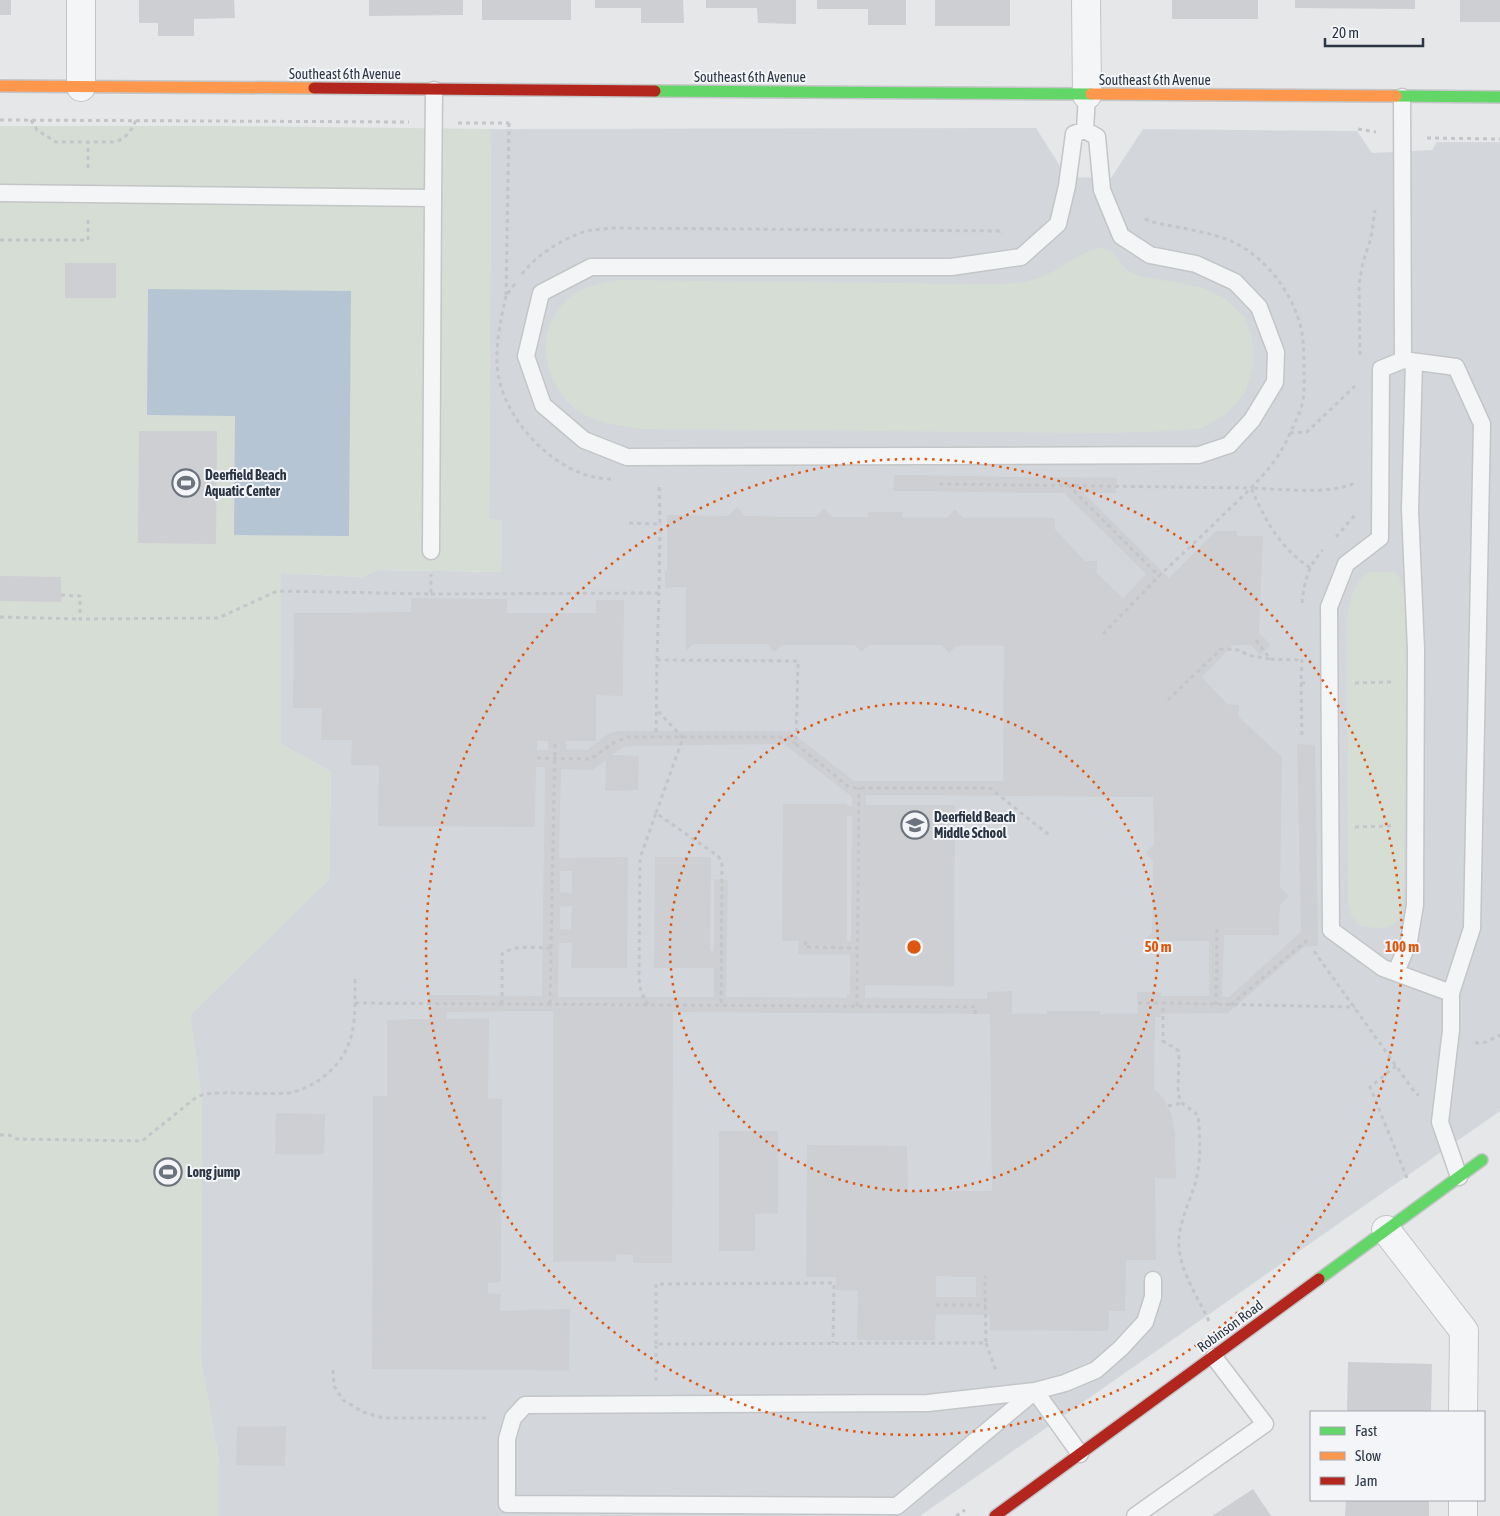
<svg xmlns="http://www.w3.org/2000/svg" width="1500" height="1516" viewBox="0 0 1500 1516" font-family="'Asap Condensed',sans-serif">
<rect width="100%" height="100%" fill="#e5e7e9"/>
<path fill="#d3d7dc" d="M 1036,128 L 1067,177 L 1111,178 L 1143,129 L 1357,131 L 1372,153 L 1432,150 L 1437,142 L 1500,142 L 1500,1111 L 920,1516 L 219,1516 L 219,1461 L 201,1361 L 202,1099 L 190,1015 L 329,879 L 331,772 L 281,744 L 281,573 L 362,577 L 377,570 L 501,572 L 502,520 L 489,520 L 491,129 Z"/>
<path fill="#d6ddd5" d="M 0,126 L 222,126 L 491,129 L 489,519 L 502,520 L 501,572 L 377,570 L 362,577 L 281,573 L 281,744 L 331,772 L 329,879 L 190,1015 L 202,1099 L 201,1361 L 219,1461 L 219,1516 L 0,1516 Z
M 1101,248 L 1111,251 L 1127,270 L 1139,276 L 1201,287 L 1226,299 L 1245,318 L 1253,341 L 1253,366 L 1245,393 L 1227,413 L 1202,428 L 1172,431 L 1108,433 L 641,429 C 621,426 603,424 585,415 C 560,402 543,369 546,341 C 547,327 555,313 564,303 C 578,287 600,283 620,280 L 973,284 C 998,284 1023,286 1046,275 C 1066,266 1078,252 1101,248 Z
M 1369,572 L 1395,572 L 1399,577 L 1407,603 L 1404,891 C 1400,926 1398,932 1361,926 L 1352,917 L 1348,905 L 1347,614 C 1351,598 1354,582 1369,572 Z"/>
<path fill="#b5c5d3" d="M 148,289 L 351,291 L 349,536 L 234,535 L 235,416 L 147,415 Z"/>
<path fill="#cdcfd2" fill-rule="evenodd" d="M 0,0 L 11,0 L 11,15 L 0,15 Z
M 139,0 L 234,0 L 235,18 L 194,19 L 194,36 L 158,36 L 158,23 L 139,23 Z
M 369,0 L 463,0 L 463,15 L 369,16 Z
M 482,0 L 571,0 L 571,20 L 482,20 Z
M 595,0 L 683,0 L 684,23 L 641,23 L 641,8 L 595,8 Z
M 706,0 L 796,0 L 796,24 L 758,23 L 757,8 L 706,8 Z
M 817,0 L 906,0 L 906,25 L 868,25 L 868,9 L 817,9 Z
M 935,0 L 1010,0 L 1010,26 L 935,26 Z
M 1172,0 L 1258,0 L 1258,19 L 1172,19 Z
M 1295,0 L 1415,0 L 1415,9 L 1295,8 Z
M 1460,0 L 1500,0 L 1500,22 L 1460,22 Z
M 65,263 L 116,263 L 116,298 L 65,298 Z
M 139,431 L 217,431 L 216,544 L 138,543 Z
M 894,475 L 1117,478 L 1116,493 L 1084,493 L 1169,578 L 1216,531 L 1236,531 L 1237,536 L 1263,536 L 1259,633 L 1271,645 L 1260,655 L 1251,645 L 1233,645 L 1202,677 L 1227,704 L 1239,705 L 1239,717 L 1282,757 L 1280,887 L 1289,896 L 1280,905 L 1279,935 L 1224,935 L 1222,997 L 1229,997 L 1301,932 L 1297,744 L 1315,745 L 1318,946 L 1305,946 L 1228,1013 L 1161,1014 L 1161,1017 L 1155,1017 L 1154,1090 L 1159,1093 L 1164,1099 L 1172,1116 L 1175,1135 L 1176,1178 L 1155,1178 L 1156,1260 L 1126,1260 L 1125,1311 L 1109,1311 L 1108,1331 L 990,1330 L 990,1315 L 936,1314 L 935,1340 L 857,1340 L 858,1290 L 836,1290 L 836,1277 L 806,1277 L 807,1145 L 907,1146 L 908,1191 L 992,1191 L 990,1014 L 673,1012 L 672,1263 L 633,1263 L 633,1255 L 616,1254 L 616,1262 L 553,1262 L 553,1011 L 447,1012 L 447,1019 L 489,1018 L 488,1098 L 502,1099 L 501,1282 L 488,1283 L 488,1294 L 501,1294 L 500,1311 L 570,1309 L 569,1370 L 372,1369 L 373,1096 L 387,1096 L 387,1020 L 430,1019 L 429,995 L 542,996 L 545,767 L 536,767 L 535,827 L 378,826 L 379,766 L 351,765 L 352,740 L 321,740 L 322,708 L 293,708 L 294,613 L 411,612 L 411,598 L 507,599 L 507,613 L 596,613 L 596,600 L 624,600 L 623,696 L 596,695 L 596,741 L 566,741 L 566,750 L 587,750 L 608,734 L 617,731 L 790,731 L 854,781 L 1003,781 L 1004,646 L 956,646 L 949,653 L 941,645 L 869,645 L 861,652 L 855,645 L 782,645 L 774,652 L 767,644 L 693,644 L 686,651 L 686,587 L 665,588 L 665,571 L 667,570 L 667,515 L 728,516 L 737,507 L 745,516 L 816,517 L 824,508 L 832,517 L 868,517 L 868,512 L 902,512 L 902,518 L 947,518 L 955,509 L 963,518 L 1055,518 L 1055,529 L 1085,561 L 1097,561 L 1097,573 L 1123,598 L 1146,574 L 1064,493 L 893,491 ZM 537,741 L 548,741 L 548,750 L 537,750 ZM 784,744 L 852,797 L 852,806 L 847,806 L 847,804 L 783,804 L 782,941 L 799,941 L 798,954 L 850,954 L 850,994 L 847,994 L 847,998 L 726,997 L 728,880 L 714,879 L 714,951 L 710,951 L 711,857 L 655,857 L 654,968 L 714,968 L 714,997 L 558,997 L 559,943 L 572,943 L 571,968 L 627,968 L 628,857 L 559,858 L 561,769 L 593,770 L 606,760 L 605,791 L 638,790 L 639,756 L 611,755 L 626,746 ZM 865,795 L 1153,797 L 1154,844 L 1145,853 L 1153,860 L 1152,933 L 1144,941 L 1209,941 L 1209,996 L 1161,996 L 1161,992 L 1137,992 L 1138,1014 L 1100,1014 L 1100,1011 L 1047,1011 L 1047,1014 L 1012,1014 L 1012,991 L 987,992 L 987,999 L 865,998 L 865,985 L 954,986 L 955,805 L 866,805 ZM 847,816 L 852,816 L 851,941 L 847,941 ZM 560,871 L 572,871 L 572,893 L 560,892 ZM 560,906 L 572,906 L 571,930 L 560,929 ZM 936,1276 L 976,1277 L 976,1297 L 936,1297 Z
M 0,576 L 61,577 L 61,602 L 0,601 Z
M 276,1113 L 325,1114 L 324,1154 L 275,1154 Z
M 719,1131 L 778,1131 L 778,1214 L 755,1214 L 755,1251 L 719,1251 Z
M 1348,1362 L 1432,1364 L 1431,1412 L 1347,1412 Z
M 237,1426 L 286,1426 L 285,1466 L 236,1465 Z
M 1253,1489 L 1271,1516 L 1212,1516 Z
M 1346,1500 L 1429,1500 L 1429,1516 L 1345,1516 Z"/>
<g fill="none" stroke-linecap="round" stroke-linejoin="round">
<g stroke="#c3c5c7" stroke-width="19">
<path id="lane" d="M 1402,97 L 1403,360
M 1085,130 L 1097,137 L 1102,190 L 1121,236 L 1150,255 L 1196,264 L 1235,282 L 1259,307 L 1276,352 L 1275,382 L 1252,420 L 1229,445 L 1199,455 L 627,457 L 584,440 L 543,405 L 526,356 L 541,293 L 591,267 L 951,267 L 1021,257 L 1058,224 L 1067,186 L 1074,134 Z
M 1085,130 L 1087,95
M 0,193 L 433,198 L 431,551
M 433,198 L 434,90
M 1396,972 L 1409,941 L 1415,905 L 1416,650 L 1410,510 L 1414,362
M 1451,993 L 1383,968 L 1331,930 L 1329,607 L 1346,564 L 1380,538 L 1381,369 L 1403,360 L 1456,367 L 1482,424 L 1472,928 L 1451,993 L 1451,1030 L 1440,1122 L 1459,1177
M 1080,1454 L 1035,1391 L 928,1403 L 525,1405 L 513,1418 L 507,1439 L 507,1504 L 897,1506 L 1035,1391 L 1065,1383 L 1096,1370 L 1121,1348 L 1145,1322 L 1153,1297 L 1153,1280
M 1135,1516 L 1265,1424 L 1214,1357"/>
</g>
<g stroke="#c3c5c7" stroke-width="30">
<path id="street" d="M 81,0 L 81,87
M 1086,0 L 1087,95
M 1386,1230 L 1464,1331 L 1463,1412
M 1463,1516 L 1463,1500"/>
</g>
<g stroke="#c3c5c7" stroke-width="14">
<path id="fast" d="M 655,91 L 1091,94
M 1396,96 L 1500,97
M 1319,1279 L 1482,1160"/>
</g>
<g stroke="#c3c5c7" stroke-width="14">
<path id="slow" d="M 0,86 L 314,88
M 1091,94 L 1396,96"/>
</g>
<g stroke="#c3c5c7" stroke-width="14">
<path id="jam" d="M 314,88 L 655,91
M 995,1516 L 1319,1279"/>
</g>
<path stroke="#c4c5c9" stroke-width="3" stroke-dasharray="4 4" stroke-linecap="butt" d="M 0,120 L 409,122
M 31,120 L 37,130 L 56,142 L 115,142 C 126,138 131,132 136,120
M 458,123 L 509,123
M 509,123 L 506,296 L 517,281
M 1358,129 L 1376,132
M 1427,138 L 1500,139
M 88,168 L 88,142
M 1145,219 L 1152,222 C 1178,228 1207,231 1231,241 C 1264,256 1290,289 1300,324 C 1304,339 1304,355 1304,370 C 1304,382 1305,397 1301,408 C 1298,417 1294,425 1290,433 L 1307,432 L 1355,386
M 0,240 L 88,240 L 88,220
M 522,274 C 537,254 566,236 591,230 C 598,229 606,229 614,228 L 1001,231 L 1002,234
M 506,296 C 501,318 496,341 497,364 C 499,417 557,479 611,479
M 1360,355 L 1359,284 L 1363,262 L 1371,238 L 1375,210
M 939,484 L 1251,488
M 1068,485 L 1159,576 C 1180,556 1202,536 1223,515 C 1248,491 1277,466 1290,433
M 629,523 L 660,524 L 659,483
M 1336,537 L 1355,515
M 1310,568 C 1278,545 1267,523 1251,488 C 1282,489 1328,495 1355,483
M 431,594 L 659,593 L 660,524
M 61,595 L 80,596 L 80,619 L 217,618 L 225,615 L 277,591 L 431,594 L 431,574
M 1302,603 C 1304,583 1308,565 1323,550
M 0,617 L 80,619
M 1103,634 L 1159,576
M 1256,640 L 1270,659 L 1302,660
M 1302,659 L 1301,683 L 1306,683
M 657,660 L 659,593
M 1301,683 L 1302,738
M 1355,683 L 1391,682
M 1168,700 L 1221,649 L 1240,650 L 1247,655 L 1270,659
M 796,744 L 849,787 L 855,788 L 990,788 L 1049,835
M 537,758 L 591,759 L 613,743 L 627,737 L 787,737 L 796,744 L 798,661 L 657,660 L 656,737
M 656,813 L 683,738 L 657,710
M 1355,827 L 1391,826
M 806,941 L 805,947 L 857,948
M 551,948 L 555,741
M 1314,951 L 1416,1094 L 1419,1095
M 355,1003 L 976,1007
M 1138,1003 L 1163,1003
M 502,1004 L 502,954 C 516,944 535,948 551,948 L 550,1004
M 648,1005 L 641,992 L 639,979 L 640,858 L 656,813 L 718,856 L 722,862 L 721,1005
M 1216,1005 L 1217,927
M 1231,1005 L 1307,940
M 857,1006 L 859,788
M 975,1014 L 975,1007
M 1475,1043 L 1486,1042 L 1500,1035
M 1396,1066 L 1370,1087 L 1407,1178
M 1168,1106 L 1182,1103
M 0,1135 L 9,1135 L 17,1139 L 142,1141 L 194,1099 L 204,1094 C 232,1091 260,1095 288,1093 C 301,1091 312,1085 322,1078 C 359,1050 355,1016 355,975
M 936,1305 L 986,1305
M 1209,1321 C 1198,1298 1181,1273 1179,1247 C 1177,1222 1192,1200 1197,1176 C 1201,1157 1200,1135 1198,1115 L 1182,1103 L 1178,1094 L 1179,1051 L 1163,1041 L 1163,1003 L 1355,1007
M 986,1343 L 996,1371
M 656,1344 L 656,1284 L 834,1283 L 833,1343
M 333,1370 L 334,1386 L 343,1400 L 363,1412 L 383,1418 L 487,1418
M 656,1381 L 656,1344 L 986,1343 L 985,1276
M 956,1516 L 965,1510"/>
<use href="#lane" stroke="#f4f5f6" stroke-width="16"/>
<use href="#street" stroke="#f4f5f6" stroke-width="28"/>
<use href="#fast" stroke="#63d668" stroke-width="11"/>
<use href="#slow" stroke="#ff974d" stroke-width="11"/>
<use href="#jam" stroke="#b3261e" stroke-width="11"/>
</g>
<g fill="none" stroke="#df570f" stroke-width="2.5" stroke-dasharray="2.5 5">
<circle cx="914" cy="947" r="244"/>
<circle cx="914" cy="947" r="488"/>
</g>
<defs>
<g id="stadium-ring" transform="scale(1.4375)"><circle r="9.5" fill="#f3f5f8" stroke="#6c737d" stroke-width="1.5"/><path d="M0-5a6.5 5 0 1 0 0 10a6.5 5 0 1 0 0-10ZM-3.5-1.8h7v3.6h-7Z" fill="#6c737d"/></g>
<g id="school-ring" transform="scale(1.4375)"><circle r="9.5" fill="#f3f5f8" stroke="#6c737d" stroke-width="1.5"/><path d="M0-5L7-2L0 1L-7-2ZM-4 1L0 2.5L4 1V4Q0 6-4 4Z" fill="#6c737d"/></g>
</defs>
<g fill-rule="evenodd">
<use href="#stadium-ring" x="186" y="483"/>
<use href="#school-ring" x="915" y="825"/>
<use href="#stadium-ring" x="168" y="1172"/>
</g>
<g text-anchor="middle" dominant-baseline="central" stroke-width="4" stroke-linejoin="round" paint-order="stroke">
<g font-size="14" fill="#2b3543" stroke="#f3f5f8">
<text x="345" y="74">Southeast 6th Avenue</text>
<text x="750" y="77">Southeast 6th Avenue</text>
<text x="1155" y="80">Southeast 6th Avenue</text>
<text transform="translate(1230 1326) rotate(-36)">Robinson Road</text>
</g>
<g font-size="14" font-weight="bold" fill="#2b3543" stroke="#f3f5f8" text-anchor="start">
<text x="205" y="475">Deerfield Beach<tspan x="205" dy="16">Aquatic Center</tspan></text>
<text x="934" y="817">Deerfield Beach<tspan x="934" dy="16">Middle School</tspan></text>
<text x="187" y="1172">Long jump</text>
</g>
</g>
<circle cx="914" cy="947" r="8" fill="#df570f" stroke="#f3f5f8" stroke-width="2.5"/>
<g font-size="15" text-anchor="middle" font-weight="bold" fill="#df570f" stroke="#f3f5f8" stroke-width="4" stroke-linejoin="round" paint-order="stroke">
<text x="1158" y="952">50 m</text>
<text x="1402" y="952">100 m</text>
</g>
<rect x="1310" y="1411" width="175" height="90" fill="#f3f5f8" stroke="#a3a8b0"/>
<rect x="1320" y="1427" width="25" height="8" fill="#63d668" stroke="#a3a8b0"/>
<text x="1355" y="1436" font-size="15" fill="#2b3543">Fast</text>
<rect x="1320" y="1452" width="25" height="8" fill="#ff974d" stroke="#a3a8b0"/>
<text x="1355" y="1461" font-size="15" fill="#2b3543">Slow</text>
<rect x="1320" y="1477" width="25" height="8" fill="#b3261e" stroke="#a3a8b0"/>
<text x="1355" y="1486" font-size="15" fill="#2b3543">Jam</text>
<path d="M1325 38v8h98v-8" fill="none" stroke="#2b3543" stroke-width="2.5"/>
<text x="1332" y="38" font-size="15" fill="#2b3543" stroke="#f3f5f8" stroke-width="4" paint-order="stroke">20 m</text>
</svg>
